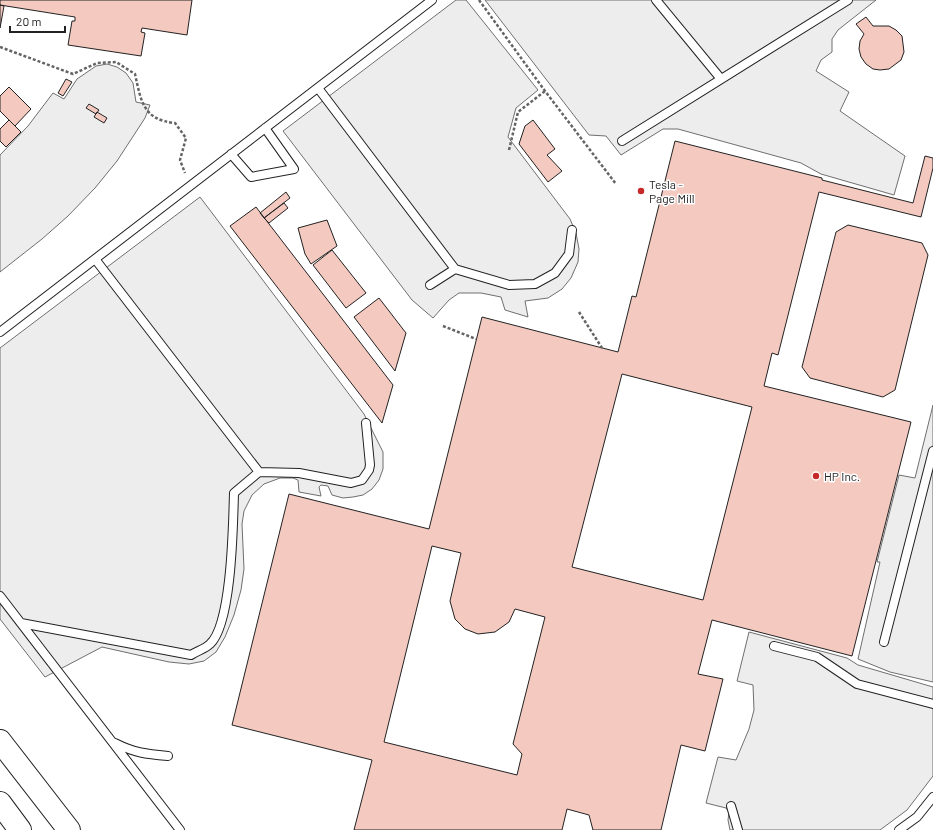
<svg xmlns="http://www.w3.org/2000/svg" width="933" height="830" viewBox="0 0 933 830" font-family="Barlow,sans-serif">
<rect width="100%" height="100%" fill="#fff"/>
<path fill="#ededed" stroke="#6f6f6f" d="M 456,0 L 466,0 L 538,90 L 516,108 L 508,137 L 570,219 L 576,233 L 579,249 L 578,262 L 571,278 L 562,289 L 548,298 L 525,301 L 528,317 L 505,310 L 501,297 L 481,293 L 459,293 L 449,300 L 433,318 L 412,300 L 283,131 Z
M 485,0 L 876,0 L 838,30 L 832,39 L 832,52 L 821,60 L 816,71 L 849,92 L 840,111 L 905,156 L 894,195 L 821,174 L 801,163 L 678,129 L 663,129 L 621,155 L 606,136 L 589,135 Z
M 107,64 L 117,67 L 126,73 L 133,83 L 136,102 L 150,105 L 145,118 L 117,161 L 95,188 L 68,216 L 42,239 L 0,272 L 0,155 L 28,126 L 53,93 L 64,99 L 77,79 L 96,66 Z
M 200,197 L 364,414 L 383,452 L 383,469 L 379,480 L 372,489 L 363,495 L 353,497 L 343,498 L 332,495 L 328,486 L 321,485 L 319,487 L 321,496 L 299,492 L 298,480 L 293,478 L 280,478 L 264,484 L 252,495 L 244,511 L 242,524 L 244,569 L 241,590 L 234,615 L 225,637 L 216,652 L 204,661 L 189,664 L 169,662 L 102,647 L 45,677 L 0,619 L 0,348 Z
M 933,405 L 933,682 L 890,672 L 858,659 L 880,562 L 877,562 L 899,475 L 915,478 Z
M 749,632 L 847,658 L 858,665 L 933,687 L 933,776 L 907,810 L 880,830 L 730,830 L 728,820 L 729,812 L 726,808 L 706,803 L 718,757 L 736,760 L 749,729 L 754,710 L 753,685 L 737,681 Z"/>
<path fill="#f3c9c0" stroke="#222" fill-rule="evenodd" d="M 0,0 L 192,0 L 187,35 L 142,28 L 141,32 L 145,33 L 141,56 L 68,45 L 72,21 L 75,21 L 75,17 L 0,5 Z
M 0,5 L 4,6 L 0,28 Z
M 866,17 L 873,26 L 889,26 L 896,30 L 902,36 L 904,52 L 901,60 L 889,69 L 880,70 L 873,69 L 866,64 L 861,57 L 859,49 L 860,41 L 864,34 L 856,24 Z
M 66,79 L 72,82 L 63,96 L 58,93 Z
M 9,87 L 31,109 L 15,126 L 0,111 L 0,96 Z
M 89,104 L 99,110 L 96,114 L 86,108 Z
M 97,112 L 107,118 L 104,123 L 94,117 Z
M 9,120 L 21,132 L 6,147 L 0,141 L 0,129 Z
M 533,120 L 555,149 L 547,155 L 562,171 L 548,182 L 519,144 L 525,126 Z
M 675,141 L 822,178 L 822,180 L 913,203 L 925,156 L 933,158 L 933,168 L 921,217 L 819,192 L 778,355 L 772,353 L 764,386 L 911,422 L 852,656 L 712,620 L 698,674 L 723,679 L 705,751 L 681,745 L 661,830 L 593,830 L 589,815 L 567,809 L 562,830 L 354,830 L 372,760 L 232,725 L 289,494 L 429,529 L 482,317 L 618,352 L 632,296 L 636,297 ZM 622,374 L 752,407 L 703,600 L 572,567 ZM 432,546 L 461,553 L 450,601 L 455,619 L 465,629 L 478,634 L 495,632 L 509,622 L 515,609 L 545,617 L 513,744 L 522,754 L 517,775 L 384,742 Z
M 286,192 L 290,198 L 264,218 L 260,213 Z
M 284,203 L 288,208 L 269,223 L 264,218 Z
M 256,207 L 393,385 L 382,423 L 230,226 Z
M 327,220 L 337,246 L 311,264 L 305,254 L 298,228 Z
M 848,225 L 922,243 L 928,255 L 895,390 L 883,397 L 810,378 L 802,367 L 836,232 Z
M 332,250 L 366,293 L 346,308 L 313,265 Z
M 379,298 L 406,333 L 395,371 L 354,317 Z"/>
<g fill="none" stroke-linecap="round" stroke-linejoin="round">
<g stroke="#222" stroke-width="10">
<path id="service" d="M 656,0 L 721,79
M 318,88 L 455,269 L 509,285 L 535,284 L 555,273 L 569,254 L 572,230
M 622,141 L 848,0
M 231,154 L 251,177 L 294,169 L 265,128
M 95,259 L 259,472
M 430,285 L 455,269
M 0,332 L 432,0
M 0,596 L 180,830
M 21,623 L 191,655 C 197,651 205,649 210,644 C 232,624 233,524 234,493 L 259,472 L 299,473 L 351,483 L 362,480 L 369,470 L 370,465 L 366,423
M 884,642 L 933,451
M 774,646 L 817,657 L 857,684 L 933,704
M 115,743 C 135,753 146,754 168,756
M 731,806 L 738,830
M 899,830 L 917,817 L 933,797"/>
</g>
<g stroke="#222" stroke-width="24">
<path id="primary" d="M 0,741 L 69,830
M 0,803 L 20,830"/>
</g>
<path stroke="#646464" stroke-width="2.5" stroke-dasharray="3 2" stroke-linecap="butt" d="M 479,0 L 545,91 L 616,184
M 0,47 L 73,74 L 97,63 L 116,62 L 135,74 C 141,101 143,120 175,123 L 186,138 L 180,160 L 185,173
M 509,150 L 518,112 L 545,91
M 579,312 L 602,348
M 443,326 L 476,339"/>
<use href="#service" stroke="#fff" stroke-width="8"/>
<use href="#primary" stroke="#fff" stroke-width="22"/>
</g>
<g fill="#c62828" stroke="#fff" stroke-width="1.5">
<circle cx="641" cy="191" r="4"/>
<circle cx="816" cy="476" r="4"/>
</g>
<g text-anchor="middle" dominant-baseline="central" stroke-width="3" stroke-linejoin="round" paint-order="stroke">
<g font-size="12" fill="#222" stroke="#fff" text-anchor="start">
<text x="649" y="184">Tesla -<tspan x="649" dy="14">Page Mill</tspan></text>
<text x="824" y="476">HP Inc.</text>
</g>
</g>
<path d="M10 26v6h55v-6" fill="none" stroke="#222222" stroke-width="2"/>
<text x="16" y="26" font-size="12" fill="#222222" stroke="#ffffff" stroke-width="3" paint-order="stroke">20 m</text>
</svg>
